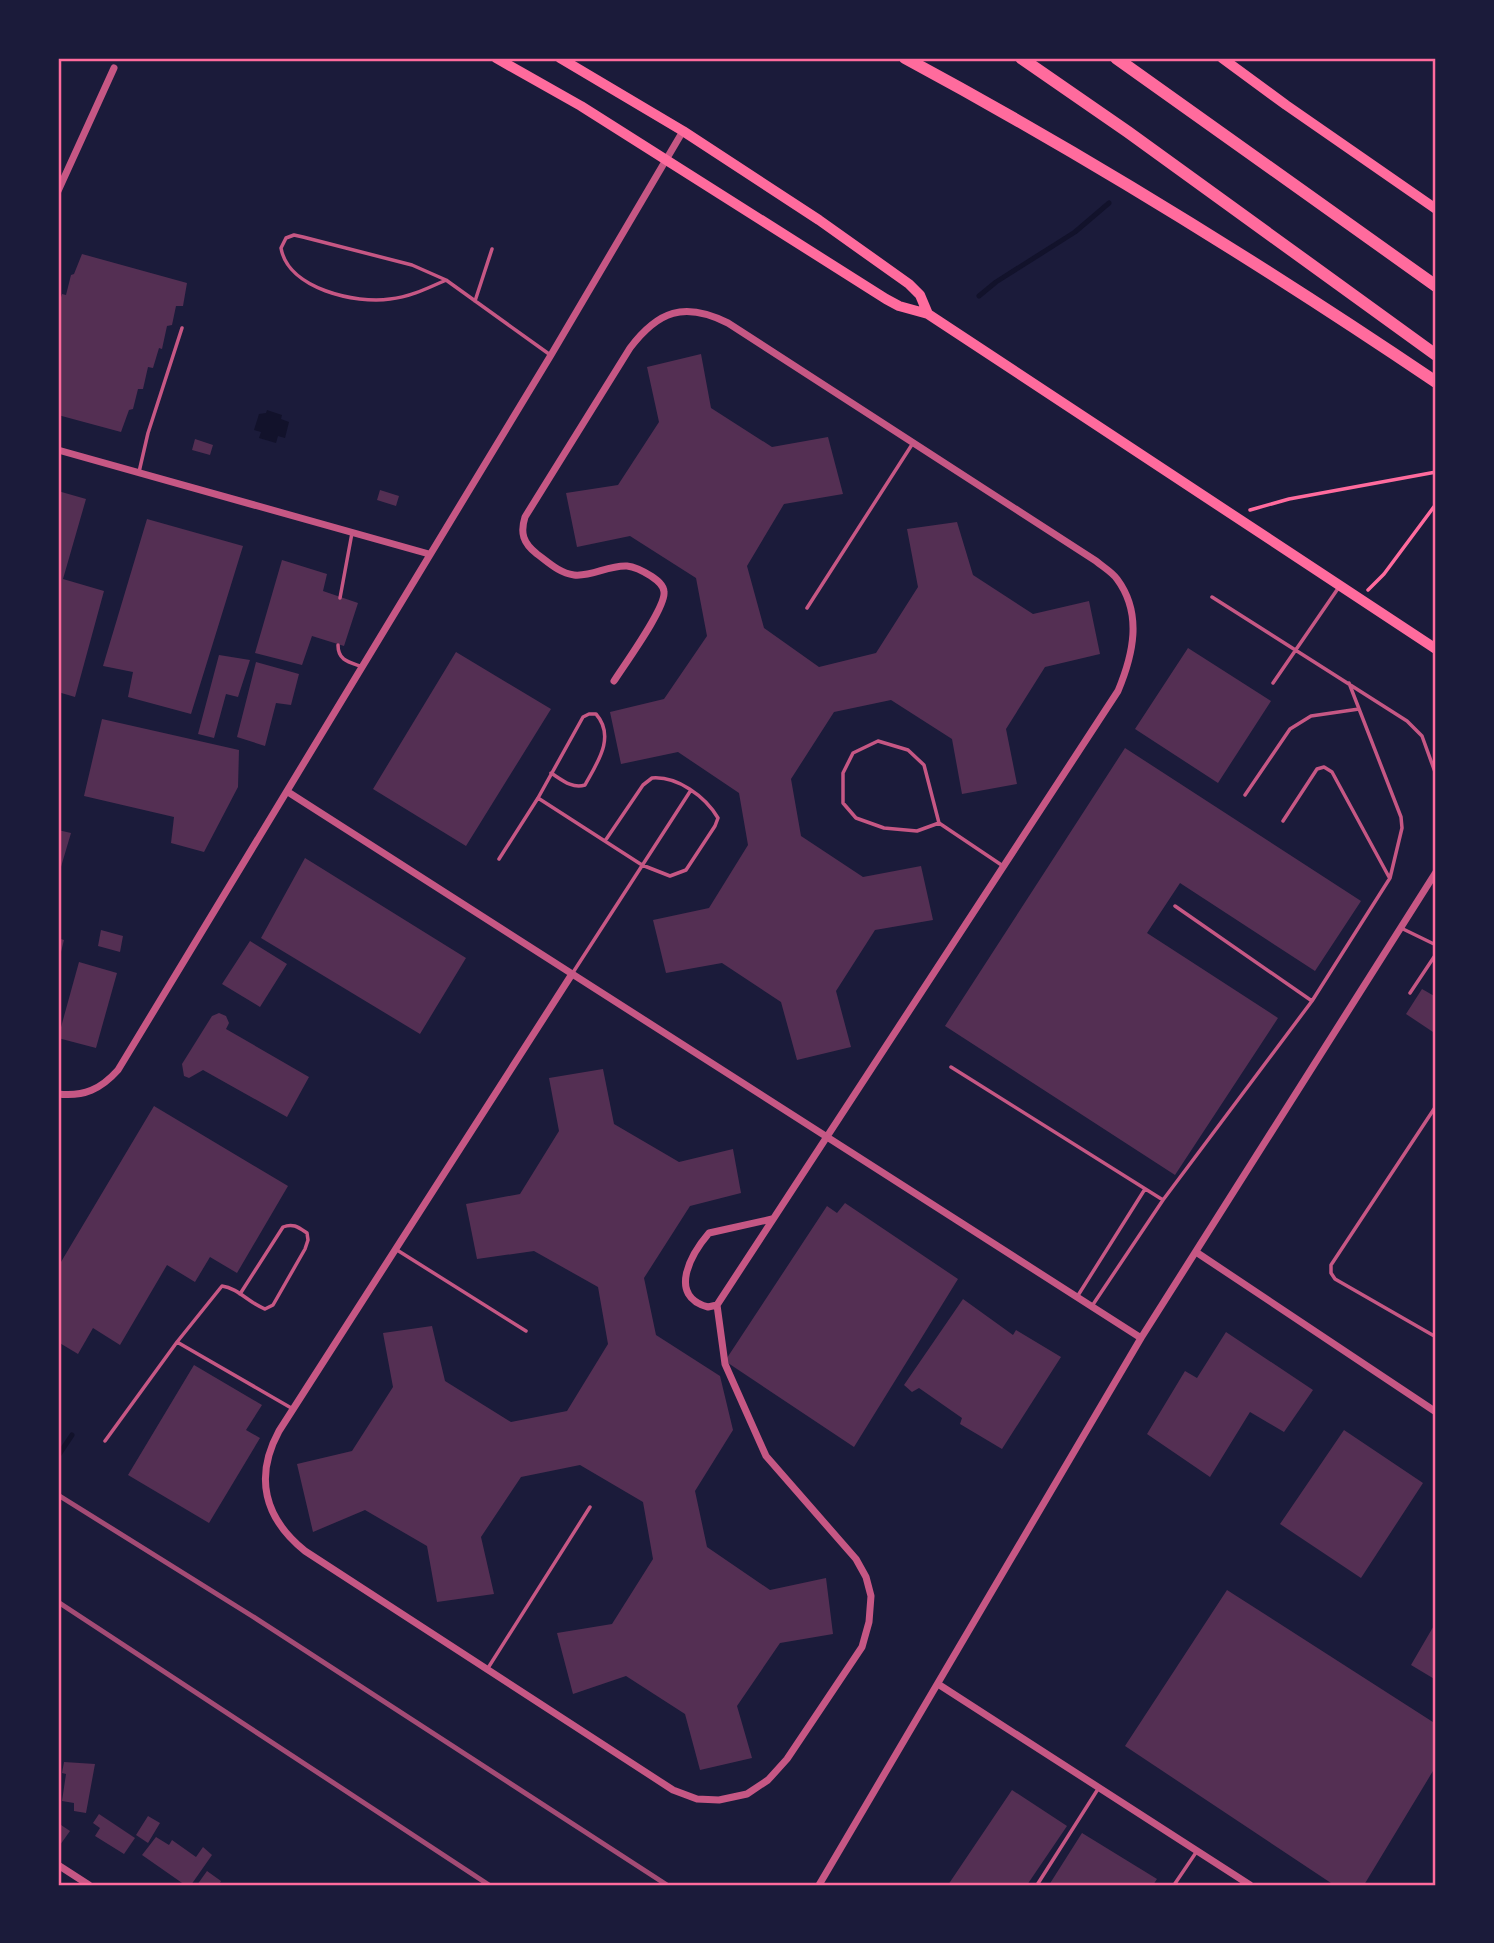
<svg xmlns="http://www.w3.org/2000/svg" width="1494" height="1943" viewBox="0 0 1494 1943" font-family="'Space Grotesk',sans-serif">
<rect width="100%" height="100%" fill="#1b1b3a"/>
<path fill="#12122b" d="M 267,410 L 282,415 L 281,419 L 289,422 L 285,438 L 278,436 L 276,443 L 259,438 L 261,432 L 254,430 L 259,414 L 266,413 Z"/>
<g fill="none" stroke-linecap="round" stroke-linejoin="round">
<path stroke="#12122b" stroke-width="5" d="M 979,296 L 996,282 L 1075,232 L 1109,203
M 58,1456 L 72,1435"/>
</g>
<path fill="#542f53" d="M 82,254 L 187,283 L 183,306 L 176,306 L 172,325 L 167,326 L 162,349 L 159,348 L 153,368 L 148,367 L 143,389 L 138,389 L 133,409 L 129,410 L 121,432 L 58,415 L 58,307 L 62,294 L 66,295 L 71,275 L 74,274 Z
M 701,354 L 711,408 L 772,447 L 828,437 L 843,494 L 784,504 L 747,566 L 764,628 L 819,667 L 876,653 L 918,587 L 907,529 L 957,522 L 973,575 L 1033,614 L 1089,601 L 1100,654 L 1045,667 L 1006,729 L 1017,784 L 962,794 L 952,739 L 891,700 L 834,712 L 791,779 L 801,836 L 863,877 L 921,866 L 933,920 L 875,930 L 836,991 L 851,1047 L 797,1060 L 781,1002 L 722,963 L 666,973 L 653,920 L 709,908 L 748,845 L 739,793 L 678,752 L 621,764 L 610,712 L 664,699 L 707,636 L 696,578 L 630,536 L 577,547 L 566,493 L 618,485 L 659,422 L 647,367 Z
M 195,439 L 213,445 L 210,455 L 192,450 Z
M 380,490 L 399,496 L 396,506 L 377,500 Z
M 58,491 L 86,499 L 63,579 L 104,591 L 75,697 L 58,692 Z
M 147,519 L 243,546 L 191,714 L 128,697 L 133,672 L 103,666 Z
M 282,560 L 327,574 L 323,591 L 358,603 L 344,646 L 312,636 L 302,665 L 255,653 Z
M 1188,648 L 1271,701 L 1218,783 L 1135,729 Z
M 456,652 L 551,709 L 466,846 L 373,789 Z
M 219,655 L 250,660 L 238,697 L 226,694 L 214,738 L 198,734 Z
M 256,662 L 299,674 L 291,705 L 276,703 L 265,746 L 237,737 Z
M 102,719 L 239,750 L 238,787 L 204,852 L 171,843 L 174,817 L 84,796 Z
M 1125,748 L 1361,901 L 1315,971 L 1180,883 L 1147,933 L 1278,1018 L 1175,1175 L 945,1026 Z
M 58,830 L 71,833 L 58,877 Z
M 305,858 L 466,958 L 420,1034 L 261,938 Z
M 101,930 L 123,936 L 120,952 L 98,946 Z
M 58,938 L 64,940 L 59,960 L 58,960 Z
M 250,941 L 287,964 L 260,1007 L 222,984 Z
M 79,962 L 117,973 L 96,1048 L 58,1038 Z
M 1422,989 L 1436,997 L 1436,1034 L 1406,1014 Z
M 219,1013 L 226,1016 L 229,1023 L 226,1029 L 309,1077 L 287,1117 L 203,1070 L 189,1078 L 184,1076 L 182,1064 L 212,1016 Z
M 603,1069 L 614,1124 L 679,1162 L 733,1149 L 741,1193 L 690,1206 L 644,1278 L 656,1335 L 720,1376 L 733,1430 L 695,1491 L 707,1547 L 770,1590 L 826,1578 L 833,1634 L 780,1643 L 737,1706 L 752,1758 L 700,1770 L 685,1714 L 626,1676 L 573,1694 L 557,1633 L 612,1624 L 653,1559 L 643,1502 L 580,1465 L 521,1477 L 481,1537 L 494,1594 L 437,1602 L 427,1546 L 365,1510 L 313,1532 L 297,1464 L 352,1451 L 393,1387 L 383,1333 L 432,1326 L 445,1381 L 511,1422 L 567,1411 L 608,1344 L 598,1287 L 534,1251 L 477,1259 L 466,1204 L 520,1194 L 559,1131 L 549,1078 Z
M 154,1106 L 288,1186 L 237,1273 L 210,1257 L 195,1282 L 167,1265 L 120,1345 L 93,1328 L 78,1354 L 58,1342 L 58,1267 Z
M 845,1203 L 958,1279 L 854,1447 L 725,1361 L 827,1206 L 837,1213 Z
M 963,1299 L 1013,1335 L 1016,1330 L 1061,1357 L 1002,1449 L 960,1424 L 962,1418 L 919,1388 L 912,1392 L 904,1385 Z
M 1226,1332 L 1313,1390 L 1284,1432 L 1250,1412 L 1210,1477 L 1147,1434 L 1185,1371 L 1197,1378 Z
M 194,1365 L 262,1405 L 246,1430 L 260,1438 L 209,1523 L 128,1475 Z
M 1344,1430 L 1423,1483 L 1361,1578 L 1280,1524 Z
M 1227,1590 L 1436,1724 L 1436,1766 L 1364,1885 L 1334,1885 L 1125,1746 Z
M 1436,1622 L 1436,1680 L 1411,1665 Z
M 64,1762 L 95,1764 L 86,1813 L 74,1811 L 74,1803 L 62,1801 L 66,1774 L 62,1773 Z
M 1012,1790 L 1067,1826 L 1027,1885 L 948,1885 Z
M 99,1814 L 135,1838 L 124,1854 L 95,1836 L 100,1828 L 93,1823 Z
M 148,1816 L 160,1823 L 148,1843 L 136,1835 Z
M 58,1823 L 70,1831 L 60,1845 L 58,1843 Z
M 1082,1833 L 1157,1879 L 1153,1885 L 1049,1885 Z
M 156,1837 L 169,1845 L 172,1840 L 196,1857 L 203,1847 L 212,1855 L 191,1885 L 185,1885 L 142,1855 Z
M 207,1871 L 221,1881 L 219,1885 L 197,1885 Z"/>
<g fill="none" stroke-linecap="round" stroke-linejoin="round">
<path stroke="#ff6b9d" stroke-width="3.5" d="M 1250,510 L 1289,499 L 1436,472
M 1368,590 L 1384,574 L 1436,504"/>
<path stroke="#c65784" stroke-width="3.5" d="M 446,280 L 412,265 L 303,237 L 294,235 L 286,238 L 281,248 C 288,289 356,304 390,299 C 410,297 428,288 446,280 L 549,354
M 475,301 L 492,249
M 139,472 L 148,433 L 182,328
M 1212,597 L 1407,721 L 1422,736 L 1435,772
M 340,598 L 352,533
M 807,608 L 913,443
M 338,645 C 338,660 348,662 360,666
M 1273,683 L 1339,587
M 1245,795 L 1290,729 L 1311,716 L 1359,709
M 538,798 L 642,865 L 670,876 L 686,870 L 715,826 L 718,818 C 705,796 677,776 652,778 L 643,785 L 605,841
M 1283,821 L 1317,769 L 1324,767 L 1332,772 L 1389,877
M 939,823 L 917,831 L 884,828 L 856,818 L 843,803 L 843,773 L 853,753 L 878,741 L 908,750 L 924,765 L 939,823 L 1003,866
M 499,859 L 538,798 L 583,717 L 589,714 L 596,714 C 616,737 597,763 585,785 C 572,789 562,780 551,773
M 1175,906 L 1312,1001
M 1401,928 L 1436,945
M 572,974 L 691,790
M 1410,993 L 1436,954
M 951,1067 L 1163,1200
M 1436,1106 L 1331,1265 L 1331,1273 L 1335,1279 L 1436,1337
M 397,1250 L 526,1331
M 1077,1297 L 1145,1189
M 1092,1306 L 1163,1200 L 1312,1001 L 1390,878 L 1402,828 L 1401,817 L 1349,683
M 177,1342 L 293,1409
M 105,1441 L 177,1342 L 222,1286 C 238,1288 249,1303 265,1309 L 273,1305 L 305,1249 L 308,1240 L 307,1233 C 298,1227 293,1223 283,1227 L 240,1294
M 488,1668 L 590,1507
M 1037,1885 L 1098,1789
M 1174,1885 L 1197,1851"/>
<path stroke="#c65784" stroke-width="7" d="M 58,191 L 114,68
M 58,450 L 429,554
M 614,681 C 624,665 666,608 664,592 C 664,585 657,580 651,576 C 643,571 636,567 627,566 C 608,565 592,577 574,575 C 559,573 548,562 537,554 C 523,543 520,533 525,517 L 630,348 C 658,311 684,301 728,323 L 1096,561 C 1103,567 1112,572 1117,579 C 1143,614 1133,655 1118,691 L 717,1305 L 708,1307 C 667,1296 691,1254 709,1233 L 772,1219
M 288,792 L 1141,1338
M 572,974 L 279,1431 C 254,1477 264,1518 305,1551 L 673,1790 L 697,1799 L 719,1800 L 747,1794 L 768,1780 L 787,1759 L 862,1647 L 869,1622 L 871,1596 L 866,1577 L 856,1559 L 766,1456 L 725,1364 L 717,1305
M 58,1094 C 84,1097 101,1089 118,1070 L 551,355 L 683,131
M 1196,1252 L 1436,1412
M 938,1684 L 1250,1885
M 58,1865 L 89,1885
M 819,1885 L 1141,1338 L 1436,872"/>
<path stroke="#ff6b9d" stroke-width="10" d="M 496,58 L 581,106 L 886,299 L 899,306 L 928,314 L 1436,649
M 560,58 L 683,131 L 819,220 L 909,284 L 920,295 L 928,314
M 1222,58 L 1286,105 L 1436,209"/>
<path stroke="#ff6b9d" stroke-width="12" d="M 905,58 C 1087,156 1264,266 1436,382
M 1021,58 L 1128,132 L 1436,355
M 1116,58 L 1436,286"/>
<path stroke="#a44b75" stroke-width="5" d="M 58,1495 L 252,1616 L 667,1885
M 58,1602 L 489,1885"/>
</g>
<rect width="1494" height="1943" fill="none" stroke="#1b1b3a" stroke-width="119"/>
<rect x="60" y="60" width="1374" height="1824" fill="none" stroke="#ff6b9d" stroke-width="2.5"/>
</svg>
